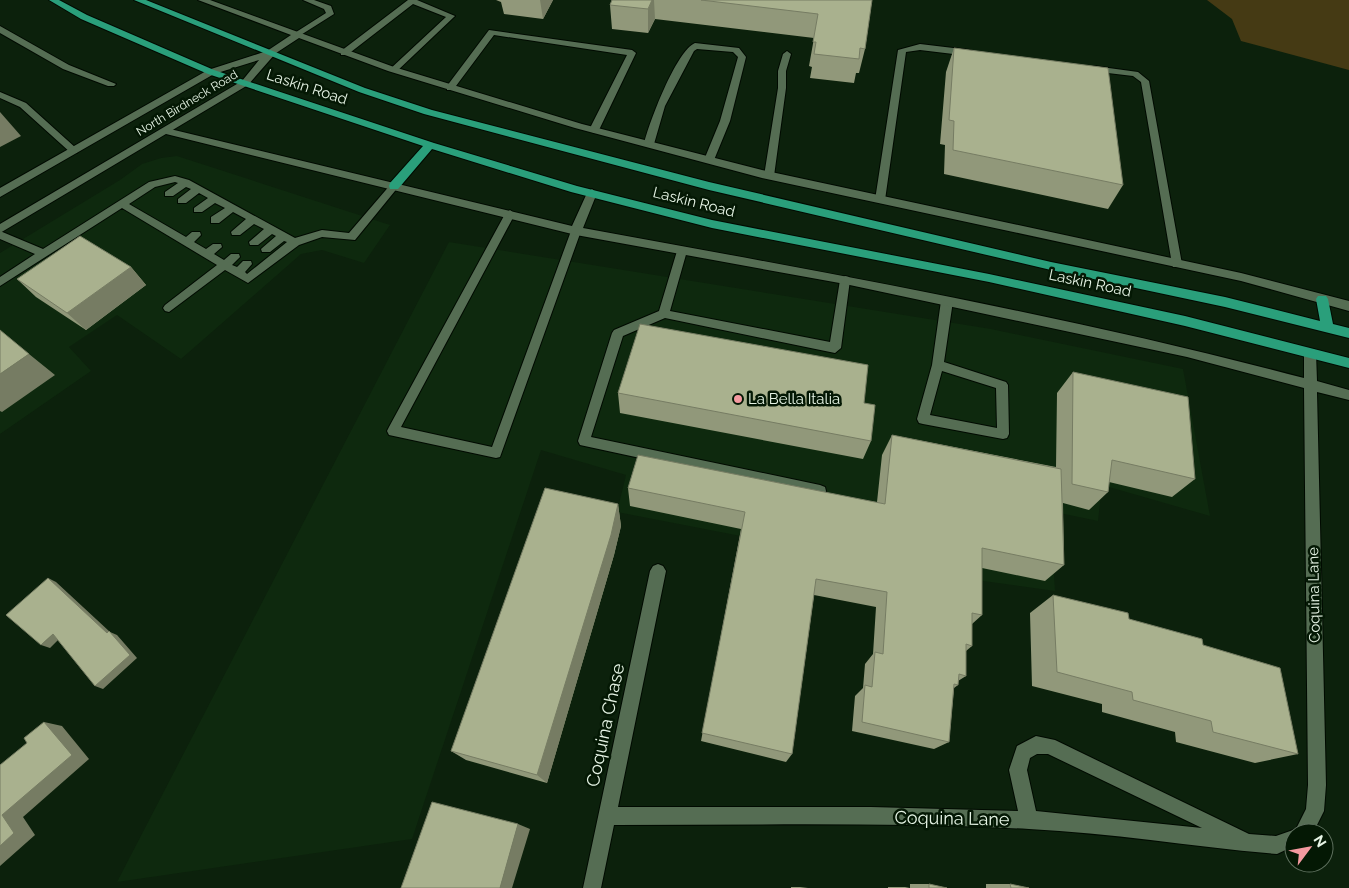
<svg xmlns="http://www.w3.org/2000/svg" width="1349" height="888" viewBox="0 0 1349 888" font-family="Raleway,sans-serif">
<rect width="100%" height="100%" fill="#0c210c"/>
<path fill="#0e290e" d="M 177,156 L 390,225 L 364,263 L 322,250 L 301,254 L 181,359 L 117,315 L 69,347 L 91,371 L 0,434 L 0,253 L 120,180 L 142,164 L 161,158 Z
M 449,242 L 991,329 L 1183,369 L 1210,516 L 1102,485 L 1098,521 L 1050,511 L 1055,591 L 947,576 L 617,512 L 626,475 L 541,450 L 412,839 L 117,882 Z"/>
<path fill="#453a14" d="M 1207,0 L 1349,0 L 1349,70 L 1241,41 L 1232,19 Z"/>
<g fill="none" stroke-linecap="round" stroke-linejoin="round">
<g stroke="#000a00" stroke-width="2">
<path id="service" d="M 303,0 L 314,0 L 331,6 L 334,14 L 296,38 L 293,38 L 293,34 L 326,13 L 324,9 Z
M 408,0 L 417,0 L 455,16 L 396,72 L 389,70 L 446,17 L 413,4 L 347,55 L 341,55 L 341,51 Z
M 489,30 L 632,50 L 636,53 L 599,130 L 594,133 L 589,130 L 627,55 L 494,35 L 453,90 L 447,90 L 447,86 Z
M 695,43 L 739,48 L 746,57 L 730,121 L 714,160 L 709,163 L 704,160 L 720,121 L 738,57 L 733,52 L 697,49 L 694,51 L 665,106 L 654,144 L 649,147 L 644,144 C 649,123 676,51 695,43 Z
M 920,44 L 970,50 L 974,53 L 970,56 L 920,50 L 906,52 L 885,200 L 880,203 L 875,200 L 898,50 Z
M 787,51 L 791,54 L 786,71 L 786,88 L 774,176 L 769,179 L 764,176 L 778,88 L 778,71 L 783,54 Z
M 1094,66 L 1138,72 L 1149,81 L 1182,264 L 1181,267 L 1173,267 L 1172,264 L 1141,82 L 1133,76 L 1091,71 L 1090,69 Z
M 0,92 L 26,103 L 77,149 L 77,153 L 71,153 L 20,107 L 0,98 Z
M 175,176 L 189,180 L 295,238 L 322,230 L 349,233 L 391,184 L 397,184 L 399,186 L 355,240 L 322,237 L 299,245 L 248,283 L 225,270 L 169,312 L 165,311 L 163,308 L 165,305 L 217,265 L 122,208 L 0,286 L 0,277 L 35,254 L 0,239 L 0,231 L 43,249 L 149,182 ZM 175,182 L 178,183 L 165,192 L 165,196 L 173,196 L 186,187 L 191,189 L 178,199 L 178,203 L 186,203 L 199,193 L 208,198 L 194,208 L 194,212 L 202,212 L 215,203 L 225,208 L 211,217 L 211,223 L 219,223 L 233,212 L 246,219 L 231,232 L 232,235 L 240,235 L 254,224 L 264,229 L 249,242 L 250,245 L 258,245 L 272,234 L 276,236 L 261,249 L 262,252 L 270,252 L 284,241 L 287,242 L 247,274 L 245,272 L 252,264 L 251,261 L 243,261 L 237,267 L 232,265 L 240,257 L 239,254 L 231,254 L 224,260 L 214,254 L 222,247 L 221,244 L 213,244 L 206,249 L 194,242 L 201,235 L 200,232 L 192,232 L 186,237 L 129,204 L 155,187 Z
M 510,210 L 515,214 L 401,427 L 492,447 L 571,231 L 576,227 L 580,228 L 581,231 L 500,457 L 496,458 L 389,435 L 387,431 L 389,427 L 505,214 Z
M 682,247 L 687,251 L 670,311 L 830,342 L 840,280 L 845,276 L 849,277 L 850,280 L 841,348 L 835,353 L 665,318 L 623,336 L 591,437 L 820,485 L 825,487 L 826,491 L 825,495 L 820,497 L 580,445 L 578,441 L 612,333 L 614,330 L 659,311 L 677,251 Z
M 947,297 L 953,301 L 944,362 L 1006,382 L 1008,385 L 1009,434 L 1007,438 L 1003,439 L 923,424 L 919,423 L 917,419 L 932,365 L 941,301 ZM 942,371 L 996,388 L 997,428 L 930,415 Z"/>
</g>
<g stroke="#000a00" stroke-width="2">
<path id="minor" d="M 198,0 L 210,0 L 394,67 L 582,124 L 762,170 L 1241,273 L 1349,301 L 1349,311 L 1241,281 L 762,178 L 575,128 L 388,71 L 299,38 L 273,55 L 267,55 L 267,51 L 291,35 Z
M 0,26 L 69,65 L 116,84 L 114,86 L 108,86 L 63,69 L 0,33 Z
M 166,128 L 572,226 L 587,193 L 592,189 L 597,193 L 583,228 C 824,272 1066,315 1304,378 L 1304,353 L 1306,349 L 1314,349 L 1316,353 L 1317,381 L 1349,390 L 1349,400 L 1317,392 L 1326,785 L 1324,811 L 1313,833 L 1294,833 L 1294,846 L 1277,854 C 1194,847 1112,833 1029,829 C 891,822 752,825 614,825 L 601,888 L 583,888 L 650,571 L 653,566 L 658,564 L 663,566 L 666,571 L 618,807 L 871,807 L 1018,811 L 1009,770 L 1017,746 L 1036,736 L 1055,740 L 1249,834 L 1276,836 L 1296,829 L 1306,809 L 1308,785 L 1304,388 L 1187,357 L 845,284 L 576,235 L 162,133 L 161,131 ZM 1037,754 L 1048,754 L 1202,828 L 1036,811 L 1027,770 L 1030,758 Z"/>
</g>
<g stroke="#000a00" stroke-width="2">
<path id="secondary" d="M 270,50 L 275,54 L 248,85 L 0,233 L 0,224 L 242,81 L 259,60 L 214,74 L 0,197 L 0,188 L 208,70 Z"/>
</g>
<g stroke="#000a00" stroke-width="2">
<path id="primary" d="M 49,0 L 59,0 L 87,15 L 214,70 L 434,143 L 577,186 L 712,220 L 989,274 L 1185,316 L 1349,358 L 1349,368 L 1185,326 L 989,282 L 712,228 L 571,192 L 432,149 L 398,189 L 390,189 L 389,186 L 390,183 L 423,146 L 208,74 L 81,19 Z
M 134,0 L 146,0 L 365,88 L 432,110 L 709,182 L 1051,262 L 1225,297 L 1320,321 L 1316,299 L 1318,296 L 1326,296 L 1328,299 L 1333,324 L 1349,328 L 1349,338 L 1225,307 L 1051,270 L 709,190 L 424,114 L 359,92 Z"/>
</g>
<use href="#service" fill="#556d53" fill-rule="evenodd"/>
<use href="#minor" fill="#556d53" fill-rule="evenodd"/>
<use href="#secondary" fill="#556d53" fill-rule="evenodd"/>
<use href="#primary" fill="#2a9f7b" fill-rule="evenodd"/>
</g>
<path fill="#91987a" d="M 496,0 L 553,0 L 543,19 L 504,14 L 501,2 Z
M 612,0 L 872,0 L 865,49 L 859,73 L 856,73 L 854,83 L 810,78 L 812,67 L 809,66 L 814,38 L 655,19 L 648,33 L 612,29 L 610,5 Z
M 954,48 L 1123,185 L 1108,209 L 944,174 L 945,145 L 940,144 L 946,72 Z
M 131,267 L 146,285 L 86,330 L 36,297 L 17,279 Z
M 1073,372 L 1195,479 L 1172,497 L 1109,482 L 1108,492 L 1089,510 L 1063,503 L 1064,565 L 1045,581 L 982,568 L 982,615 L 972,624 L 972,646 L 966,651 L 966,676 L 958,681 L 958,685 L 954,688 L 949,742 L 934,749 L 852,731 L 855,696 L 863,688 L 865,664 L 873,654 L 876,607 L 814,595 L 792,754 L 786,762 L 701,741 L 741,529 L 630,506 L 628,488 L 877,502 L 882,455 L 892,435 L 1056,467 L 1057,393 Z
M 618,393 L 864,403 L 871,441 L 863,459 L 620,413 Z
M 618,504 L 621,526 L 614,555 L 547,783 L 466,760 L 451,751 Z
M 1053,595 L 1129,619 L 1203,645 L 1298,754 L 1255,763 L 1176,742 L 1175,732 L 1102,712 L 1102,704 L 1032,686 L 1030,613 Z
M 910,884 L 929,884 L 947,888 L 910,888 Z
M 986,884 L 1010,884 L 1029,888 L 986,888 Z
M 791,887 L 800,887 L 808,888 L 791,888 Z
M 888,887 L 905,887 L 910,888 L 888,888 Z"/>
<path fill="#767c63" d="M 540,0 L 553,0 L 543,19 Z
M 652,0 L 654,0 L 655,19 L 648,33 L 648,9 Z
M 0,112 L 21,136 L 0,147 Z
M 131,267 L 146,285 L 86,330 L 67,313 Z
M 29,354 L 55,375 L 2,412 L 0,411 L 0,374 Z
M 618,504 L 621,526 L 614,555 L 547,783 L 537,775 Z
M 48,578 L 56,582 L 110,632 L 117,635 L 137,658 L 103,689 L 95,686 Z
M 53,634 L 61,637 L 50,648 L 41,645 Z
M 44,722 L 62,726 L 89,759 L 23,817 L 35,835 L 0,866 L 0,846 L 2,815 Z
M 518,824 L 530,829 L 512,888 L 500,888 Z"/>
<path fill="#a9b18e" stroke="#767c63" d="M 612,0 L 652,0 L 648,9 L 610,5 Z
M 701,0 L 872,0 L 865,49 L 860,48 L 859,59 L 814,54 L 816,42 L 813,42 L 818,14 Z
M 954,48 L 1108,68 L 1123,185 L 953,150 L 954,121 L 949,120 Z
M 80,236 L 131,267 L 67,313 L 17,279 Z
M 640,324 L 868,365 L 864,403 L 875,405 L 871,441 L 618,393 Z
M 0,330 L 29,354 L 0,374 Z
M 1073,372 L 1188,397 L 1195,479 L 1112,460 L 1108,492 L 1072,484 Z
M 892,435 L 1061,469 L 1064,565 L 982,548 L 982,615 L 972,613 L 972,646 L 966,644 L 966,676 L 959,674 L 958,685 L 954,684 L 949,742 L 862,722 L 865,685 L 872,687 L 875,652 L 883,654 L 887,592 L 816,579 L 792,754 L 702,733 L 745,512 L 628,488 L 638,455 L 885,504 Z
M 545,488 L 618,504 L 611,535 L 537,775 L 451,751 Z
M 48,578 L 107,633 L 109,631 L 130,655 L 95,686 L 53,634 L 41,645 L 6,615 Z
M 1053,595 L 1128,613 L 1129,619 L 1202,639 L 1203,645 L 1280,668 L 1298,754 L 1213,732 L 1211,721 L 1133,700 L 1132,692 L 1057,672 Z
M 44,722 L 72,755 L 2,815 L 14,833 L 0,846 L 0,765 L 27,743 L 24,738 Z
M 432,802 L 518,824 L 500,888 L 401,888 Z
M 929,884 L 947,888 L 929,888 Z
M 1010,884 L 1029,888 L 1011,888 Z"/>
<circle fill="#f49aa0" stroke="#041804" stroke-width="2" cx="738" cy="399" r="5"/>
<g text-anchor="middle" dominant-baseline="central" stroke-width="5" stroke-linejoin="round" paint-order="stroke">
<g font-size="12" fill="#e6f4e5" stroke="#041804">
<text transform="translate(187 103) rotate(-31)">North Birdneck Road</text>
</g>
<g font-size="15" fill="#e6f4e5" stroke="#041804">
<text transform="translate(307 87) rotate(18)">Laskin Road</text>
<text transform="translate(694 202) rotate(14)">Laskin Road</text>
<text transform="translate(1090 283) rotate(12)">Laskin Road</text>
<text transform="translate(1314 595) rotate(-91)">Coquina Lane</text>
</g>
<g font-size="15" fill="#e6f4e5" stroke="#041804" text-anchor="start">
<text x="748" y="399">La Bella Italia</text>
</g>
<g font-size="18" fill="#e6f4e5" stroke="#041804">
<text transform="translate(605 725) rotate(-78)">Coquina Chase</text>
<text transform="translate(952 818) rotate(1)">Coquina Lane</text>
</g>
</g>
<g transform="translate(1309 848) rotate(58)"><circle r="24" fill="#041804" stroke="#5e705e"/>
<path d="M0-4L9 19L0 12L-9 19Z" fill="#f49aa0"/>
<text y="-8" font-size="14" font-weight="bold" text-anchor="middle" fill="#e6f4e5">N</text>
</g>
</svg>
